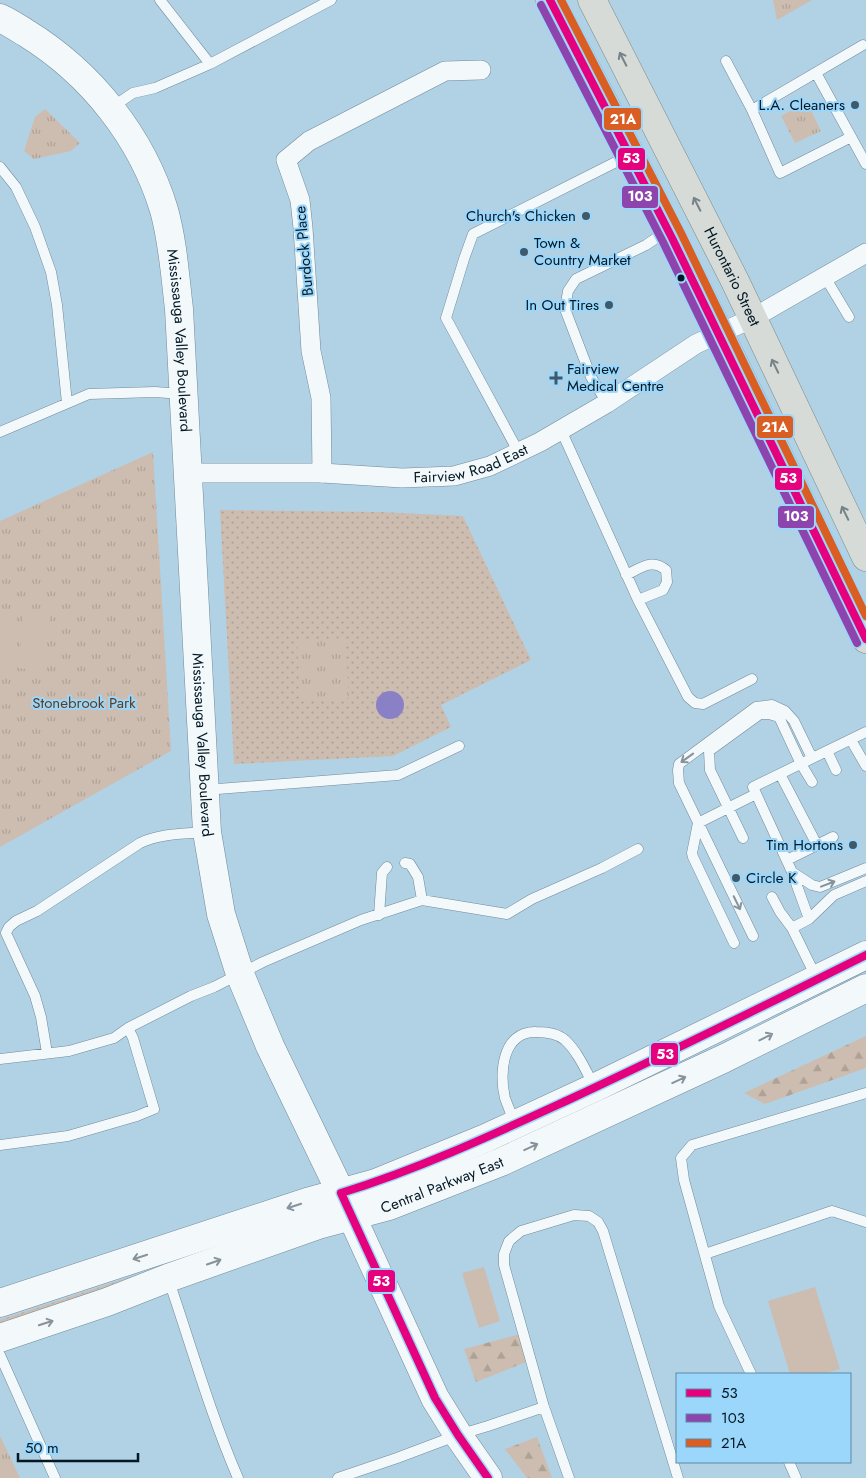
<svg xmlns="http://www.w3.org/2000/svg" width="866" height="1478" viewBox="0 0 866 1478" font-family="Jost,sans-serif">
<defs>
<pattern id="grass-dots" width="8" height="8" patternUnits="userSpaceOnUse" patternTransform="scale(1.25)"><rect width="8" height="8" fill="#cdbdb0"/><path d="M2 2h.1M6 6h.1" fill="none" stroke="#aea297" stroke-width="1.8" stroke-linecap="round"/></pattern>
<pattern id="forest-firs" width="22" height="20" patternUnits="userSpaceOnUse" patternTransform="scale(1.25)"><rect width="22" height="20" fill="#cdbdb0"/><path d="M5 1l3.5 6h-7zM16 11l3.5 6h-7z" fill="#aea297"/></pattern>
<pattern id="park-tufts" width="24" height="20" patternUnits="userSpaceOnUse" patternTransform="scale(1.25)"><rect width="24" height="20" fill="#cdbdb0"/><path d="M3 7l-1-3M5 7V3M7 7l1-3M15 17l-1-3M17 17v-4M19 17l1-3" fill="none" stroke="#aea297"/></pattern>
</defs>
<rect width="100%" height="100%" fill="#b1d1e5"/>
<path fill="url(#grass-dots)" d="M 220,510 L 380,512 L 463,516 L 531,660 L 441,705 L 451,727 L 393,756 L 234,764 Z
M 136,1275 L 138,1277 L 0,1327 L 0,1320 Z"/>
<path fill="url(#forest-firs)" d="M 866,1036 L 866,1068 L 765,1104 L 744,1093 Z
M 520,1334 L 526,1362 L 476,1382 L 464,1349 Z
M 537,1437 L 552,1478 L 527,1478 L 505,1449 Z"/>
<path fill="url(#park-tufts)" d="M 773,0 L 812,0 L 777,20 Z
M 807,102 L 821,131 L 795,143 L 781,116 Z
M 45,109 L 80,143 L 71,151 L 34,159 L 24,151 L 35,117 Z
M 153,452 L 171,751 L 0,847 L 0,521 Z
M 345,638 L 349,698 L 301,701 L 297,641 Z
M 0,1436 L 20,1478 L 0,1478 Z"/>
<path fill="#cdbdb0" d="M 0,610 L 15,611 L 9,668 L 0,667 Z
M 24,612 L 50,615 L 44,671 L 18,668 Z
M 484,1267 L 500,1321 L 479,1328 L 462,1273 Z
M 815,1287 L 840,1369 L 823,1374 L 790,1374 L 768,1301 Z"/>
<path fill="#8a80c6" d="M376 705a14 14 0 1 1 28 0a14 14 0 1 1-28 0Z"/>
<g fill="none" stroke-linecap="round" stroke-linejoin="round">
<g stroke="#718b9a" stroke-width="11">
<path id="lane" d="M 160,0 L 210,64
M 726,61 L 752,110 L 780,173 L 851,137
M 816,73 L 866,164
M 111,108 L 133,93 L 155,88 L 210,64 L 331,0
M 752,110 L 863,45
M 0,167 L 16,187 L 35,227 L 51,272 L 57,305 L 67,403
M 825,277 L 849,317
M 607,403 L 591,377 L 565,309 L 568,291 L 576,279 L 646,245 L 668,230
M 561,430 L 638,600 L 688,697 L 695,703 L 703,704 L 752,679
M 0,432 L 89,394 L 155,392 L 182,394
M 519,453 L 446,318 L 464,259 L 473,234 L 614,163 L 630,157
M 626,575 C 641,568 652,558 666,570 L 667,582 L 663,590 L 638,600
M 851,740 L 866,766
M 827,751 L 836,770
M 780,774 L 817,845
M 205,790 L 398,775 L 459,746
M 743,838 L 710,770 L 709,751 L 760,714 L 769,714 L 779,717 L 801,764 L 812,782
M 787,860 L 833,837
M 405,863 L 410,864 L 418,877 L 422,900
M 792,872 L 812,885 L 820,887 L 866,868
M 772,897 L 780,912 L 792,928 L 817,979
M 379,915 L 382,873 L 387,867
M 809,919 L 792,872 L 753,787 L 866,732
M 792,928 L 809,919 L 834,895 L 866,881
M 753,936 L 679,783 L 678,770 L 679,764 L 756,707 L 772,705 L 785,711 L 794,721 L 812,758
M 734,943 L 693,857 L 692,853 L 698,823 L 756,794
M 47,1053 L 41,1017 L 35,996 L 6,933 L 9,927 L 16,921 L 37,911 L 140,843 C 161,833 184,834 207,832
M 0,1059 L 69,1051 L 114,1038 L 128,1028 L 191,996 L 214,987 L 263,962 L 361,920 L 422,900 L 507,914 L 532,899 L 602,868 L 638,849
M 515,1124 C 512,1115 508,1107 505,1098 C 499,1074 502,1031 536,1032 C 546,1032 557,1033 565,1040 C 578,1052 586,1071 594,1086
M 0,1145 L 68,1136 L 137,1116 L 154,1109 L 133,1038 L 128,1028
M 705,1254 L 832,1211 L 866,1222
M 168,1278 C 191,1345 210,1413 238,1478
M 0,1355 L 55,1478
M 751,1374 L 719,1306 L 684,1180 L 681,1158 L 692,1145 L 866,1093
M 789,1462 L 796,1478
M 338,1478 L 397,1458 L 458,1435 L 488,1426 L 544,1407
M 569,1478 L 544,1407 L 504,1265 L 504,1254 L 509,1241 L 521,1231 L 574,1215 L 589,1216 L 598,1222 L 603,1231 L 678,1478"/>
</g>
<g stroke="#718b9a" stroke-width="20">
<g id="street">
<path id="s1" d="M 188,473 L 322,473 L 402,478 L 454,476 L 490,466 L 540,442 L 607,403 L 696,344 L 753,318 L 866,253"/>
<path d="M 322,473 L 321,398 L 311,351 L 303,228 L 300,200 L 286,160 L 309,141 L 445,71 L 481,70"/>
</g>
</g>
<g stroke="#718b9a" stroke-width="29">
<g id="secondary">
<path id="s2" d="M 0,18 C 9,22 18,28 26,33 C 91,73 142,137 164,210 C 173,242 175,276 179,309 L 207,832 L 221,914 L 240,974 L 270,1046 L 341,1193 L 435,1398 L 458,1435 L 488,1478"/>
<path d="M 0,1303 L 307,1202 L 376,1183 L 486,1138 L 596,1087 L 866,955"/>
<path id="s3" d="M 0,1338 L 107,1302 L 168,1278 L 318,1225 L 389,1206 L 501,1162 L 723,1059 L 866,988"/>
</g>
</g>
<g stroke="#7b8d89" stroke-width="29">
<g id="primary">
<path d="M 550,0 C 662,210 764,424 866,639"/>
<path id="s4" d="M 592,0 L 735,281 L 866,557"/>
</g>
</g>
<use href="#lane" stroke="#f3f8fb" stroke-width="10"/>
<use href="#street" stroke="#f3f8fb" stroke-width="19"/>
<use href="#secondary" stroke="#f3f8fb" stroke-width="28"/>
<use href="#primary" stroke="#d6dbd7" stroke-width="28"/>
<g stroke="#9bd6fb" stroke-width="11">
<path id="bus-1" d="M 550,0 L 672,238 L 866,639
M 488,1478 L 458,1435 L 435,1398 L 341,1193 C 419,1169 492,1135 566,1101 C 667,1054 766,1005 866,955"/>
</g>
<g stroke="#9bd6fb" stroke-width="11">
<path id="bus-2" d="M 541,5 L 663,242 L 857,643"/>
</g>
<g stroke="#9bd6fb" stroke-width="11">
<path id="bus-3" d="M 561,0 L 681,233 L 866,616"/>
</g>
<use href="#bus-1" stroke="#e5007d" stroke-width="8"/>
<use href="#bus-2" stroke="#8e44ad" stroke-width="8"/>
<use href="#bus-3" stroke="#da5d22" stroke-width="8"/>
</g>
<defs><path id="oneway-shaft" d="M-6 0H5M1.5-3L5.5 0L1.5 3" fill="none" stroke-width="1.6" stroke-linecap="round" stroke-linejoin="round" transform="scale(1.25)"/></defs>
<g stroke="#778387">
<use href="#oneway-shaft" transform="translate(623 59) rotate(-117)"/>
<use href="#oneway-shaft" transform="translate(697 204) rotate(-117)"/>
<use href="#oneway-shaft" transform="translate(775 366) rotate(-116)"/>
<use href="#oneway-shaft" transform="translate(845 513) rotate(-116)"/>
</g>
<g stroke="#87939b">
<use href="#oneway-shaft" transform="translate(687 758) rotate(144)"/>
<use href="#oneway-shaft" transform="translate(828 884) rotate(-21)"/>
<use href="#oneway-shaft" transform="translate(737 903) rotate(64)"/>
<use href="#oneway-shaft" transform="translate(766 1037) rotate(-27)"/>
<use href="#oneway-shaft" transform="translate(679 1080) rotate(-25)"/>
<use href="#oneway-shaft" transform="translate(531 1147) rotate(-25)"/>
<use href="#oneway-shaft" transform="translate(294 1206) rotate(162)"/>
<use href="#oneway-shaft" transform="translate(140 1257) rotate(162)"/>
<use href="#oneway-shaft" transform="translate(214 1262) rotate(-19)"/>
<use href="#oneway-shaft" transform="translate(46 1323) rotate(-18)"/>
</g>
<g fill="#3f5968" stroke="#9bd6fb" stroke-width="2">
<circle cx="855" cy="105" r="5"/>
<circle cx="586" cy="216" r="5"/>
<circle cx="524" cy="252" r="5"/>
<circle cx="609" cy="305" r="5"/>
<path d="M553.5 370.5h5v5h5v5h-5v5h-5v-5h-5v-5h5z"/>
<circle cx="853" cy="845" r="5"/>
<circle cx="736" cy="878" r="5"/>
</g>
<circle fill="#021825" stroke="#9bd6fb" stroke-width="2" cx="681" cy="278" r="4.5"/>
<g text-anchor="middle" dominant-baseline="central" stroke-width="4" stroke-linejoin="round" paint-order="stroke">
<g font-size="15" fill="#021825" stroke="#9bd6fb" text-anchor="end">
<text x="845" y="105">L.A. Cleaners</text>
<text x="576" y="216">Church's Chicken</text>
<text x="534" y="243" text-anchor="start">Town &amp;<tspan x="534" dy="17">Country Market</tspan></text>
<text x="599" y="305">In Out Tires</text>
<text x="567" y="369" text-anchor="start">Fairview<tspan x="567" dy="17">Medical Centre</tspan></text>
<text x="843" y="845">Tim Hortons</text>
<text x="746" y="878" text-anchor="start">Circle K</text>
</g>
<g font-size="15" fill="#021825" stroke="#9bd6fb">
<text transform="translate(304 251) rotate(-95)">Burdock Place</text>
<text stroke="none"><textPath href="#s4" startOffset="310">Hurontario Street</textPath></text>
<text stroke="none"><textPath href="#s2" startOffset="391">Mississauga Valley Boulevard</textPath></text>
<text stroke="none"><textPath href="#s1" startOffset="285">Fairview Road East</textPath></text>
<text stroke="none"><textPath href="#s2" startOffset="796">Mississauga Valley Boulevard</textPath></text>
<text stroke="none"><textPath href="#s3" startOffset="468">Central Parkway East</textPath></text>
</g>
<g font-size="15" fill="#613c20" stroke="#9bd6fb">
<text x="84" y="703">Stonebrook Park</text>
</g>
</g>
<g stroke="#9bd6fb" stroke-width="2">
<rect x="603" y="107" width="39" height="24" rx="5" fill="#da5d22"/>
<rect x="617" y="147" width="29" height="24" rx="5" fill="#e5007d"/>
<rect x="621" y="185" width="38" height="24" rx="5" fill="#8e44ad"/>
<rect x="756" y="415" width="38" height="24" rx="5" fill="#da5d22"/>
<rect x="774" y="467" width="29" height="24" rx="5" fill="#e5007d"/>
<rect x="777" y="505" width="38" height="24" rx="5" fill="#8e44ad"/>
<rect x="650" y="1042" width="29" height="24" rx="5" fill="#e5007d"/>
<rect x="367" y="1269" width="29" height="24" rx="5" fill="#e5007d"/>
</g>
<g font-size="14" text-anchor="middle" font-weight="bold" fill="#fff">
<text x="623" y="124">21A</text>
<text x="631" y="163">53</text>
<text x="640" y="201">103</text>
<text x="775" y="432">21A</text>
<text x="788" y="483">53</text>
<text x="796" y="521">103</text>
<text x="665" y="1059">53</text>
<text x="381" y="1286">53</text>
</g>
<rect x="676" y="1373" width="175" height="90" fill="#9bd6fb" stroke="#5e8aa5"/>
<rect x="686" y="1389" width="25" height="8" fill="#e5007d" stroke="#5e8aa5"/>
<text x="721" y="1398" font-size="15" fill="#021825">53</text>
<rect x="686" y="1414" width="25" height="8" fill="#8e44ad" stroke="#5e8aa5"/>
<text x="721" y="1423" font-size="15" fill="#021825">103</text>
<rect x="686" y="1439" width="25" height="8" fill="#da5d22" stroke="#5e8aa5"/>
<text x="721" y="1448" font-size="15" fill="#021825">21A</text>
<path d="M18 1453v8h120v-8" fill="none" stroke="#021825" stroke-width="2.5"/>
<text x="25" y="1453" font-size="15" fill="#021825" stroke="#9bd6fb" stroke-width="4" paint-order="stroke">50 m</text>
</svg>
